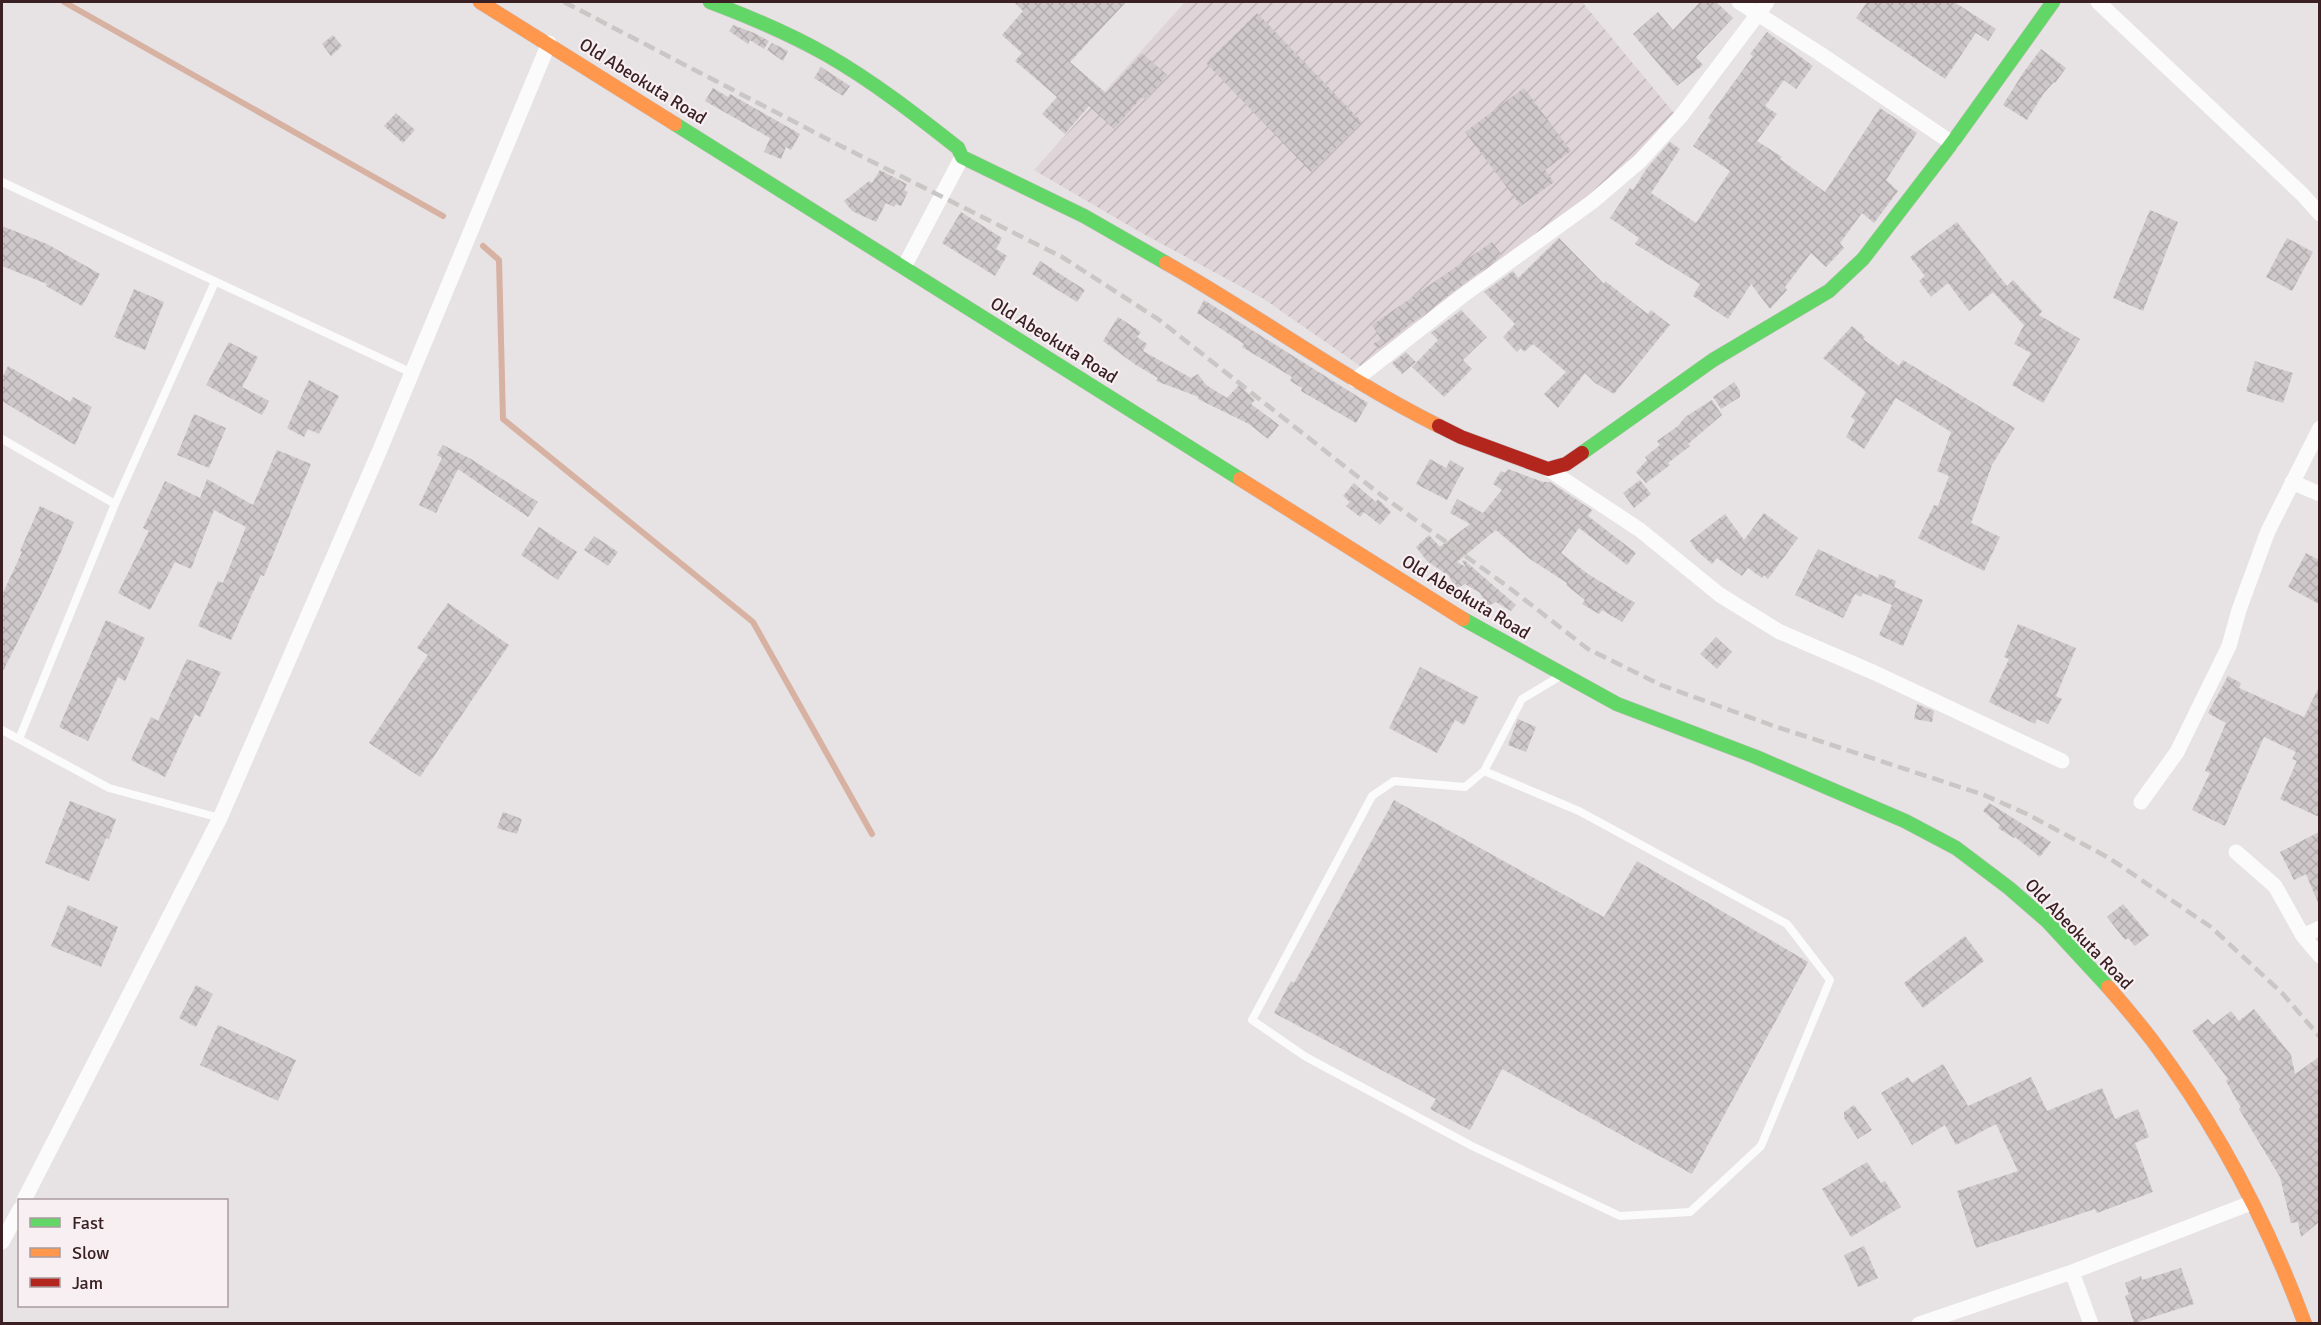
<svg xmlns="http://www.w3.org/2000/svg" width="2321" height="1325" viewBox="0 0 2321 1325" font-family="Signika,sans-serif">
<defs>
<pattern id="industrial-furrows" width="10" height="10" patternUnits="userSpaceOnUse" patternTransform="scale(1.5)"><rect width="10" height="10" fill="#dfd4d7"/><path d="M-1 1l2-2M0 10L10 0M9 11l2-2" fill="none" stroke="#c0b6b8"/></pattern>
<pattern id="building-cross-hatch" width="8" height="8" patternUnits="userSpaceOnUse" patternTransform="scale(1.5)"><rect width="8" height="8" fill="#cfc8ca"/><path d="M0 0l8 8M0 8l8-8" fill="none" stroke="#b2acad"/></pattern>
</defs>
<rect width="100%" height="100%" fill="#e7e2e3"/>
<path fill="url(#industrial-furrows)" d="M 1185,2 L 1582,2 L 1678,118 L 1641,156 L 1363,368 L 1264,299 L 1140,232 L 1034,170 Z"/>
<g fill="none" stroke-linecap="round" stroke-linejoin="round">
<path stroke="#d7b2a2" stroke-width="6" d="M 64,2 L 443,216
M 483,246 L 499,260 L 503,419 L 753,622 L 872,834"/>
</g>
<path fill="url(#building-cross-hatch)" d="M 1014,2 L 1126,2 L 1070,62 L 1106,93 L 1142,53 L 1167,75 L 1146,100 L 1142,97 L 1114,129 L 1089,106 L 1065,134 L 1042,114 L 1057,97 L 1015,61 L 1022,53 L 1002,35 L 1023,11 Z
M 1700,2 L 1716,2 L 1733,18 L 1696,57 L 1703,65 L 1677,86 L 1633,34 L 1658,12 L 1673,30 Z
M 1867,2 L 1954,2 L 1996,29 L 1988,41 L 1976,33 L 1945,79 L 1856,18 Z
M 1257,13 L 1362,122 L 1311,172 L 1206,63 Z
M 733,25 L 754,33 L 769,41 L 764,49 L 750,40 L 748,44 L 729,31 Z
M 1767,32 L 1813,66 L 1796,89 L 1784,80 L 1765,106 L 1777,114 L 1757,141 L 1782,157 L 1780,159 L 1825,192 L 1880,108 L 1917,133 L 1886,180 L 1898,191 L 1874,223 L 1862,213 L 1840,243 L 1844,248 L 1826,267 L 1811,253 L 1785,287 L 1787,290 L 1770,309 L 1751,284 L 1728,319 L 1693,296 L 1700,284 L 1635,244 L 1639,238 L 1610,218 L 1630,188 L 1633,190 L 1647,168 L 1670,142 L 1680,149 L 1651,193 L 1696,223 L 1730,171 L 1693,146 L 1711,120 L 1708,118 L 1753,56 L 1750,54 Z
M 333,35 L 342,46 L 331,56 L 322,44 Z
M 772,43 L 788,51 L 783,61 L 767,50 Z
M 2041,49 L 2066,68 L 2055,83 L 2054,82 L 2044,93 L 2027,120 L 2003,105 L 2023,73 Z
M 821,67 L 850,86 L 843,96 L 814,78 Z
M 713,88 L 728,97 L 730,94 L 800,134 L 791,150 L 786,147 L 781,159 L 764,152 L 770,138 L 705,101 Z
M 1524,88 L 1571,151 L 1545,170 L 1554,182 L 1521,206 L 1465,132 Z
M 396,113 L 415,130 L 403,143 L 384,126 Z
M 880,170 L 907,184 L 904,190 L 908,192 L 901,206 L 896,204 L 894,207 L 886,203 L 876,222 L 852,211 L 844,201 L 869,181 L 872,183 Z
M 2150,210 L 2178,222 L 2143,311 L 2113,298 Z
M 961,212 L 1002,238 L 996,249 L 1007,256 L 995,276 L 942,243 Z
M 1957,222 L 2007,286 L 2013,280 L 2042,311 L 2039,315 L 2080,339 L 2043,403 L 2012,385 L 2031,353 L 2014,344 L 2024,325 L 1993,292 L 1969,311 L 1948,283 L 1931,297 L 1919,281 L 1925,276 L 1910,257 Z
M 2,226 L 47,244 L 100,274 L 82,306 L 46,286 L 47,284 L 2,266 Z
M 1559,238 L 1604,284 L 1605,281 L 1648,314 L 1651,310 L 1670,325 L 1614,394 L 1595,383 L 1585,373 L 1558,408 L 1544,394 L 1566,372 L 1533,344 L 1524,352 L 1521,348 L 1517,352 L 1503,337 L 1515,324 L 1484,292 L 1513,271 L 1518,278 Z
M 2287,238 L 2313,252 L 2292,291 L 2266,277 Z
M 1492,242 L 1502,255 L 1378,349 L 1373,344 L 1381,339 L 1372,325 Z
M 1040,261 L 1085,290 L 1077,302 L 1032,274 Z
M 134,289 L 164,302 L 145,350 L 114,337 Z
M 1204,300 L 1368,403 L 1356,423 L 1301,391 L 1302,388 L 1290,381 L 1292,377 L 1242,347 L 1244,344 L 1197,313 Z
M 1461,310 L 1487,337 L 1463,360 L 1472,369 L 1444,397 L 1412,367 L 1438,340 L 1431,333 Z
M 1118,317 L 1141,332 L 1137,337 L 1147,344 L 1143,351 L 1191,378 L 1198,374 L 1206,385 L 1227,398 L 1239,385 L 1255,400 L 1251,404 L 1279,425 L 1268,439 L 1249,424 L 1198,399 L 1199,397 L 1156,381 L 1158,378 L 1136,365 L 1103,341 Z
M 1852,326 L 1865,337 L 1863,339 L 1899,366 L 1903,360 L 2015,428 L 1992,465 L 1971,523 L 2000,537 L 1984,571 L 1918,538 L 1934,505 L 1938,506 L 1949,476 L 1937,471 L 1951,432 L 1896,398 L 1864,449 L 1846,437 L 1855,420 L 1851,417 L 1866,392 L 1823,358 Z
M 229,342 L 258,357 L 242,387 L 269,401 L 262,415 L 206,385 Z
M 1406,352 L 1416,362 L 1402,374 L 1392,363 Z
M 2255,361 L 2293,373 L 2283,403 L 2246,391 Z
M 8,366 L 70,402 L 73,397 L 92,407 L 75,445 L 2,401 L 2,378 Z
M 309,380 L 339,396 L 319,434 L 308,429 L 304,437 L 287,428 Z
M 1734,382 L 1740,391 L 1740,397 L 1721,409 L 1713,397 Z
M 1712,400 L 1722,415 L 1688,444 L 1690,446 L 1668,463 L 1670,465 L 1646,483 L 1636,472 L 1647,460 L 1645,457 L 1660,445 L 1657,441 L 1678,426 L 1685,417 Z
M 194,414 L 226,428 L 209,468 L 177,455 Z
M 443,445 L 471,459 L 538,502 L 528,517 L 458,469 L 436,513 L 419,505 L 442,458 L 437,455 Z
M 277,450 L 311,464 L 264,576 L 261,575 L 231,640 L 198,626 L 218,581 L 223,583 L 246,527 L 214,510 L 191,569 L 175,562 L 150,610 L 118,593 L 149,531 L 143,528 L 165,481 L 200,498 L 207,479 L 253,505 Z
M 1430,459 L 1446,468 L 1450,460 L 1464,468 L 1447,500 L 1416,484 Z
M 1508,469 L 1543,482 L 1550,482 L 1592,510 L 1588,516 L 1636,553 L 1627,565 L 1579,528 L 1561,553 L 1588,574 L 1635,603 L 1622,622 L 1602,610 L 1599,614 L 1582,604 L 1585,600 L 1566,585 L 1567,583 L 1530,559 L 1496,530 L 1457,562 L 1466,567 L 1462,561 L 1464,560 L 1516,605 L 1511,611 L 1496,602 L 1488,606 L 1480,593 L 1465,584 L 1456,589 L 1449,576 L 1427,561 L 1416,547 L 1429,535 L 1440,547 L 1470,524 L 1450,513 L 1457,499 L 1483,513 L 1502,490 L 1493,484 L 1501,471 L 1505,473 Z
M 1640,480 L 1651,494 L 1634,508 L 1623,493 Z
M 1354,483 L 1376,502 L 1378,499 L 1391,512 L 1380,525 L 1364,512 L 1360,517 L 1346,506 L 1350,502 L 1343,496 Z
M 40,506 L 74,522 L 48,581 L 2,673 L 2,595 L 22,552 L 20,551 Z
M 1764,513 L 1798,538 L 1768,579 L 1764,575 L 1762,578 L 1748,568 L 1742,576 L 1717,558 L 1712,564 L 1697,551 L 1690,541 L 1725,514 L 1744,540 Z
M 539,527 L 577,552 L 558,580 L 521,555 Z
M 594,536 L 618,552 L 608,566 L 584,550 Z
M 1818,549 L 1878,578 L 1879,574 L 1896,581 L 1894,587 L 1923,600 L 1903,646 L 1879,635 L 1892,605 L 1863,593 L 1861,597 L 1855,594 L 1843,618 L 1795,595 Z
M 2306,553 L 2319,560 L 2319,604 L 2288,587 Z
M 448,603 L 509,645 L 420,777 L 369,743 L 428,655 L 417,648 Z
M 106,620 L 145,638 L 125,681 L 118,677 L 88,741 L 59,727 Z
M 2018,624 L 2076,648 L 2056,696 L 2062,699 L 2048,724 L 2037,719 L 2035,724 L 1989,702 L 2009,659 L 2004,657 Z
M 1716,637 L 1732,652 L 1717,669 L 1700,654 Z
M 187,659 L 221,672 L 200,717 L 195,714 L 165,777 L 131,760 L 151,717 L 158,721 Z
M 1420,667 L 1478,697 L 1464,725 L 1455,720 L 1437,753 L 1389,728 Z
M 2228,676 L 2241,683 L 2239,688 L 2304,717 L 2319,687 L 2319,817 L 2280,799 L 2297,761 L 2292,759 L 2296,752 L 2264,737 L 2225,826 L 2192,810 L 2210,773 L 2205,771 L 2226,723 L 2208,713 Z
M 1917,704 L 1934,711 L 1932,722 L 1914,719 Z
M 1518,719 L 1536,727 L 1526,752 L 1508,745 Z
M 1394,800 L 1604,917 L 1637,861 L 1808,962 L 1692,1174 L 1502,1069 L 1470,1130 L 1430,1109 L 1436,1099 L 1274,1013 L 1291,981 L 1294,983 Z
M 70,801 L 116,819 L 109,839 L 106,838 L 89,881 L 45,863 Z
M 1989,803 L 2051,842 L 2040,857 L 2015,837 L 2014,838 L 1998,828 L 2000,825 L 1983,811 Z
M 503,812 L 522,819 L 517,834 L 497,828 Z
M 2319,832 L 2319,905 L 2306,874 L 2294,880 L 2280,852 Z
M 2123,904 L 2149,935 L 2135,946 L 2128,938 L 2125,940 L 2107,917 Z
M 68,905 L 118,927 L 101,967 L 51,946 Z
M 1965,936 L 1984,961 L 1923,1008 L 1904,983 Z
M 196,985 L 213,994 L 196,1027 L 179,1018 Z
M 2254,1009 L 2291,1055 L 2295,1074 L 2319,1057 L 2319,1222 L 2301,1237 L 2298,1222 L 2291,1223 L 2280,1177 L 2239,1109 L 2241,1108 L 2226,1081 L 2228,1079 L 2192,1031 L 2208,1019 L 2213,1025 L 2231,1011 L 2239,1021 Z
M 218,1025 L 296,1060 L 278,1101 L 200,1065 Z
M 1943,1064 L 1968,1106 L 2031,1077 L 2047,1111 L 2102,1088 L 2115,1119 L 2138,1109 L 2149,1137 L 2135,1143 L 2153,1192 L 2097,1213 L 2095,1209 L 1976,1248 L 1957,1191 L 2018,1171 L 1996,1124 L 1956,1145 L 1945,1125 L 1912,1145 L 1881,1093 L 1908,1077 L 1912,1083 Z
M 1854,1105 L 1872,1130 L 1858,1139 L 1844,1118 L 1844,1112 Z
M 1867,1162 L 1881,1183 L 1885,1181 L 1901,1207 L 1851,1237 L 1822,1189 Z
M 1864,1246 L 1878,1278 L 1858,1287 L 1844,1255 Z
M 2181,1268 L 2194,1304 L 2134,1323 L 2125,1296 L 2129,1294 L 2125,1283 L 2141,1276 L 2142,1280 Z"/>
<g fill="none" stroke-linecap="round" stroke-linejoin="round">
<g stroke="#c7bec0" stroke-width="15">
<path id="fast" d="M 710,2 C 750,17 790,34 827,55 C 874,82 916,115 958,148 L 962,157 L 1084,216 L 1166,263
M 675,124 L 1240,479
M 1582,453 L 1713,360 L 1829,291 L 1863,259 L 1952,143 L 2053,2
M 1463,619 L 1617,704 L 1756,757 L 1905,821 L 1956,848 L 2009,888 L 2047,921 L 2108,987"/>
</g>
<g stroke="#c7bec0" stroke-width="15">
<path id="slow" d="M 480,2 L 675,124
M 1166,263 C 1258,315 1344,379 1439,426
M 1240,479 L 1463,619
M 2108,987 C 2123,1004 2138,1022 2152,1040 C 2216,1125 2268,1224 2305,1324"/>
</g>
<g stroke="#c7bec0" stroke-width="15">
<path id="jam" d="M 1439,426 L 1461,437 L 1548,469 L 1566,464 L 1582,453"/>
</g>
<path stroke="#fbfbfb" stroke-width="8" d="M 2,182 L 412,373
M 2,439 L 115,504
M 2,730 L 109,788 L 220,818
M 19,739 L 115,504 L 215,282
M 1484,771 L 1579,811 L 1787,924 L 1830,980 L 1761,1146 L 1690,1212 L 1620,1216 L 1472,1146 L 1306,1057 L 1252,1020 L 1372,796 L 1394,781 L 1465,787 L 1484,771 L 1522,699 L 1557,678"/>
<path stroke="#fbfbfb" stroke-width="15" d="M 1739,2 L 1819,53 L 1952,143
M 2098,2 L 2302,194 L 2320,214
M 904,267 L 962,157
M 1355,380 L 1462,296 L 1592,202 L 1640,161 L 1681,116 L 1767,2
M 1548,469 L 1640,530 L 1720,595 L 1780,632 L 1875,673 L 2062,761
M 2292,482 L 2320,494
M 2141,802 L 2177,752 L 2229,646 L 2239,610 L 2268,531 L 2320,428
M 2236,852 L 2275,886 L 2303,936 L 2320,956
M 2303,936 L 2320,928
M 24,1200 L 220,818 L 379,452 L 549,43
M 2,1242 L 20,1209
M 2072,1272 L 2091,1324
M 1919,1324 L 2072,1272 L 2251,1203"/>
<use href="#fast" stroke="#63d668" stroke-width="14"/>
<use href="#slow" stroke="#ff974d" stroke-width="14"/>
<use href="#jam" stroke="#b3261e" stroke-width="14"/>
<path stroke="#c9c6c6" stroke-width="4.5" stroke-dasharray="12 6" stroke-linecap="butt" d="M 564,2 L 835,143 L 1062,257 L 1158,319 L 1381,495 L 1507,586 L 1588,649 L 1661,685 L 1771,725 L 1984,795 L 2027,814 L 2109,858 L 2211,927 L 2282,993 L 2320,1037"/>
</g>
<g text-anchor="middle" dominant-baseline="central" stroke-width="4.5" stroke-linejoin="round" paint-order="stroke">
<g font-size="18" fill="#3a2023" stroke="#f7eff2">
<text transform="translate(643 81) rotate(32)">Old Abeokuta Road</text>
<text transform="translate(1054 340) rotate(32)">Old Abeokuta Road</text>
<text transform="translate(1466 597) rotate(31)">Old Abeokuta Road</text>
<text transform="translate(2079 934) rotate(46)">Old Abeokuta Road</text>
</g>
</g>
<rect width="2321" height="1325" fill="none" stroke="#3a2023" stroke-width="6"/>
<rect x="18" y="1199" width="210" height="108" fill="#f7eff2" stroke="#ab9c9f" stroke-width="1.5"/>
<rect x="30" y="1218" width="30" height="9" fill="#63d668" stroke="#ab9c9f" stroke-width="1.5"/>
<text x="72" y="1229" font-size="18" fill="#3a2023">Fast</text>
<rect x="30" y="1248" width="30" height="9" fill="#ff974d" stroke="#ab9c9f" stroke-width="1.5"/>
<text x="72" y="1259" font-size="18" fill="#3a2023">Slow</text>
<rect x="30" y="1278" width="30" height="9" fill="#b3261e" stroke="#ab9c9f" stroke-width="1.5"/>
<text x="72" y="1289" font-size="18" fill="#3a2023">Jam</text>
</svg>
